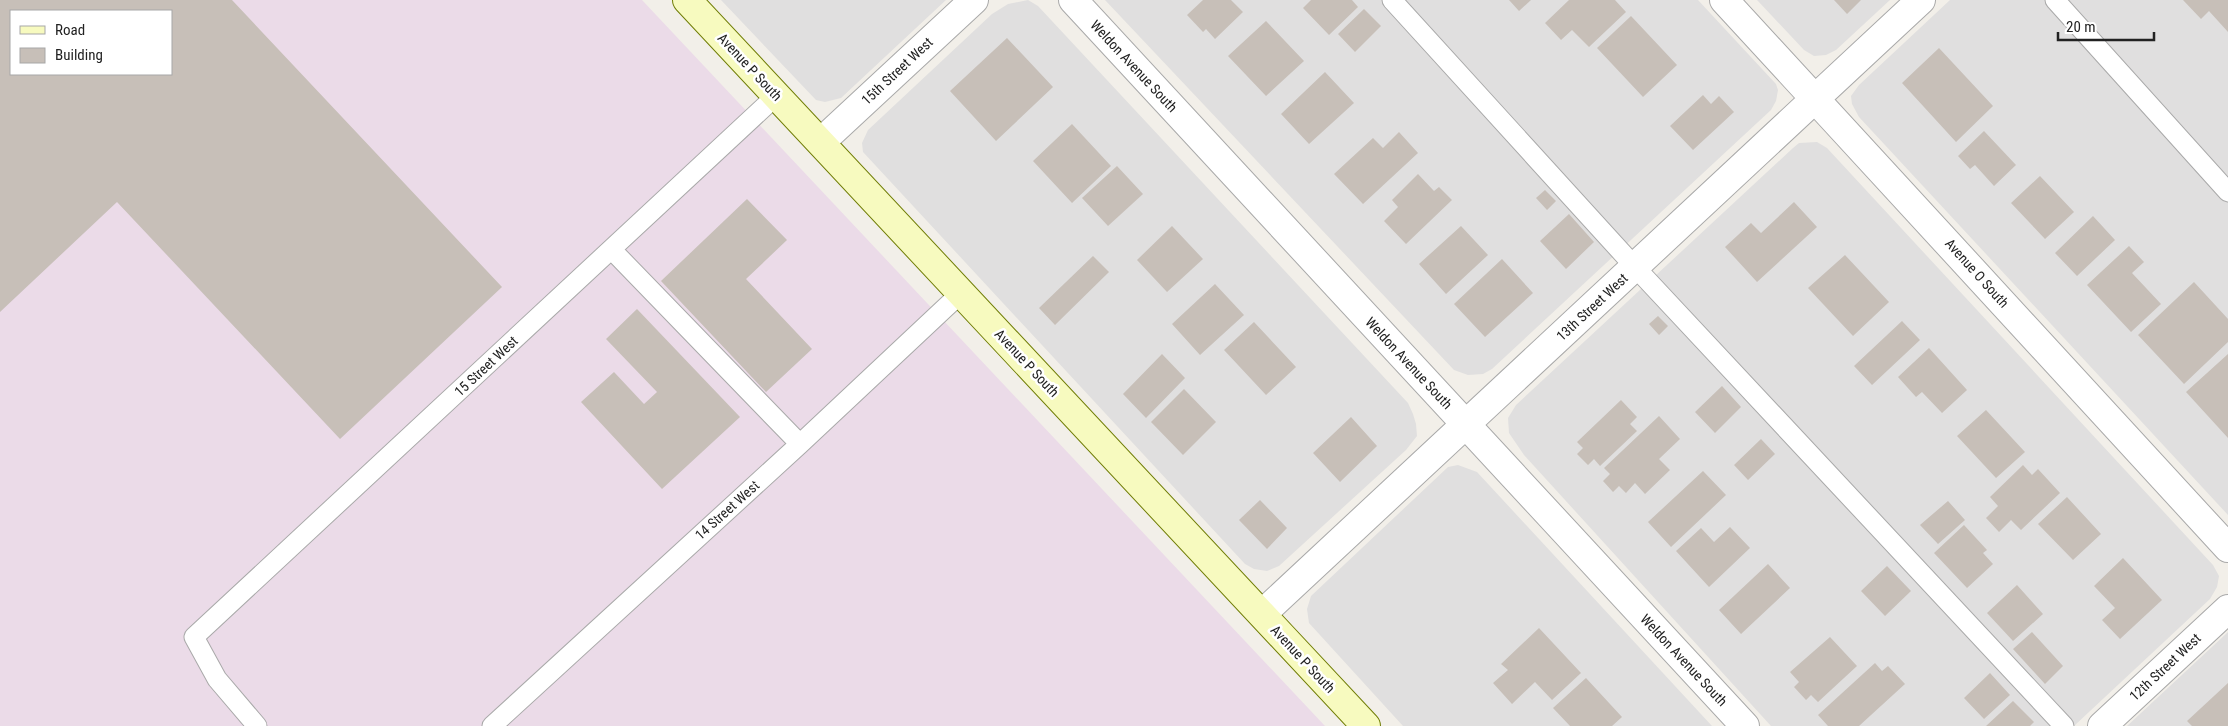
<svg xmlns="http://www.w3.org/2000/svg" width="2228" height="726" viewBox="0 0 2228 726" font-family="'Roboto Condensed',sans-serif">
<rect width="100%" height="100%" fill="#f2efe9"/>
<path fill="#e0dfdf" d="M 721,0 L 946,0 L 841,98 L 825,102 L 816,100 Z
M 1028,0 L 1038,6 L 1408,403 L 1413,414 L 1416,424 L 1417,436 L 1406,450 L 1279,566 L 1267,571 L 1254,569 L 1245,564 L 863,152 L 862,143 L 868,130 L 992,14 L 1008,4 Z
M 1105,0 L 1698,0 L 1776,84 L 1778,90 L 1776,101 L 1771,110 L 1492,369 L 1483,374 L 1468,375 L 1454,370 Z
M 1757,0 L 1890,0 L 1836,50 L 1826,55 L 1814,56 L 1804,50 Z
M 1950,0 L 2228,0 L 2228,515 L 1859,117 L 1852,104 L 1851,96 L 1859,85 Z
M 1817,142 L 1827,148 L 2213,565 L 2219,576 L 2217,587 L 2210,599 L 2074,726 L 1771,726 L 1524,455 L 1509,433 L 1508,418 L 1516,405 L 1793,148 L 1799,143 Z
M 1458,465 L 1477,472 L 1712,726 L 1403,726 L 1309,623 L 1307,609 L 1311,596 L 1448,467 Z
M 2228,632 L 2228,726 L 2127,726 Z"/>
<path fill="#ebdbe8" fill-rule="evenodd" d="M 0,0 L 642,0 L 1325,726 L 0,726 ZM 11,11 L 171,11 L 171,74 L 11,74 Z"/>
<path fill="#c7bfb8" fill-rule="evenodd" d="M 0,0 L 232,0 L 502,287 L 340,439 L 117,202 L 0,312 ZM 11,11 L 171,11 L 171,74 L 11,74 Z
M 1203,0 L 1231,0 L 1243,12 L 1215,39 L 1206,29 L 1203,32 L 1187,15 Z
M 1311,0 L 1352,0 L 1358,7 L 1329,35 L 1303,8 Z
M 1509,0 L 1531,0 L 1519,11 Z
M 1569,0 L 1615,0 L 1626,12 L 1589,47 L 1572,30 L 1561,40 L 1545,23 Z
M 1834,0 L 1861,0 L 1847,14 Z
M 2183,0 L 2228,0 L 2228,32 L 2209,11 L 2201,19 Z
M 1364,9 L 1381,26 L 1355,52 L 1338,34 Z
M 1631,16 L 1677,65 L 1643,97 L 1597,48 Z
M 1266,21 L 1304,61 L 1266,96 L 1228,56 Z
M 1007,38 L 1053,87 L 996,141 L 950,91 Z
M 1939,48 L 1993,106 L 1956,142 L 1902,83 Z
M 1325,72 L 1354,103 L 1309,144 L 1281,114 Z
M 1703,95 L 1711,104 L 1719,96 L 1734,112 L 1693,150 L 1670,126 Z
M 1072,124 L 1111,166 L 1072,203 L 1033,161 Z
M 1984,131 L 2016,165 L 1994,186 L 1975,165 L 1970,169 L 1958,156 Z
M 1399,132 L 1418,153 L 1363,204 L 1334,174 L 1373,138 L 1383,148 Z
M 1117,166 L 1143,194 L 1108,226 L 1082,198 Z
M 1418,174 L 1434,191 L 1439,187 L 1452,200 L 1406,244 L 1384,221 L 1398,207 L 1392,200 Z
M 2040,176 L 2074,212 L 2045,239 L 2011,203 Z
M 1545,190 L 1556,201 L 1547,210 L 1536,198 Z
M 747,199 L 787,240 L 746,279 L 812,349 L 766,392 L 661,281 Z
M 1794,202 L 1817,227 L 1757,282 L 1725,247 L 1751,223 L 1761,233 Z
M 1569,214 L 1594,242 L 1566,269 L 1540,241 Z
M 2093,216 L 2115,240 L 2077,276 L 2055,253 Z
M 1172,226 L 1203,259 L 1167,292 L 1137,260 Z
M 1461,226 L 1488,255 L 1446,294 L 1419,264 Z
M 2129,246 L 2144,262 L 2132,273 L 2161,304 L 2131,332 L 2087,285 Z
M 1845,255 L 1889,302 L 1853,336 L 1808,288 Z
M 1093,256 L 1109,272 L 1055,325 L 1039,308 Z
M 1502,259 L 1533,293 L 1485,337 L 1454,304 Z
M 2194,282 L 2228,319 L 2228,342 L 2184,384 L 2138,335 Z
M 1215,284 L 1244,315 L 1200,355 L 1172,324 Z
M 637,309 L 740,417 L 662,489 L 581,402 L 614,372 L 644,404 L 657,392 L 606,339 Z
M 1658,316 L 1668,326 L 1659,335 L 1649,324 Z
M 1902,321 L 1920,340 L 1872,385 L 1854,366 Z
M 1254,322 L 1296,367 L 1266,395 L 1224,350 Z
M 1929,348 L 1967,390 L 1942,413 L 1922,392 L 1916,397 L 1898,377 Z
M 1162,354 L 1185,378 L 1146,418 L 1123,394 Z
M 2228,354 L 2228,438 L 2186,392 Z
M 1722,386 L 1741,407 L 1715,433 L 1695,412 Z
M 1184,389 L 1216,422 L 1183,455 L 1151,422 Z
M 1621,400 L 1637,417 L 1630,424 L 1637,431 L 1600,466 L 1594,459 L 1588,465 L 1577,454 L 1583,448 L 1577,442 Z
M 1986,410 L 2025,452 L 1996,478 L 1957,436 Z
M 1659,416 L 1680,439 L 1659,459 L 1670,470 L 1645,494 L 1635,483 L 1626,493 L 1619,486 L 1613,492 L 1603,481 L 1610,474 L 1604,468 Z
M 1351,417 L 1377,446 L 1340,482 L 1313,453 Z
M 1761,439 L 1775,454 L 1748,480 L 1734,465 Z
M 2023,465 L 2032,475 L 2038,469 L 2060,493 L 2021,530 L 2011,520 L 1999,532 L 1986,518 L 1998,506 L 1990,497 Z
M 1703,471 L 1726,495 L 1671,547 L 1648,522 Z
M 2067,497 L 2101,534 L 2073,560 L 2038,524 Z
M 1260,500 L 1287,528 L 1267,549 L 1239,520 Z
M 1948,501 L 1965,520 L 1938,544 L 1920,525 Z
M 1964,525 L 1987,550 L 1983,553 L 1993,564 L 1967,588 L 1934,553 Z
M 1730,527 L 1750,548 L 1709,587 L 1676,551 L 1701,528 L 1714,542 Z
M 2123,558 L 2162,600 L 2120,639 L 2102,620 L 2115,608 L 2094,586 Z
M 1768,564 L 1790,588 L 1741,634 L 1719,610 Z
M 1887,566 L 1911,591 L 1885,616 L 1861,591 Z
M 2017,585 L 2043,614 L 2013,641 L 1987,613 Z
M 1539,628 L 1581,673 L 1552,700 L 1535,682 L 1512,704 L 1493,683 L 1508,670 L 1501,664 Z
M 2032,632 L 2063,666 L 2045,684 L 2013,649 Z
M 1830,637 L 1857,666 L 1818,702 L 1811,695 L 1806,700 L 1794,687 L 1799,682 L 1790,672 Z
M 1875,663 L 1882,671 L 1888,666 L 1905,684 L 1859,726 L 1828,726 L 1818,715 Z
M 1990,673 L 2010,695 L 1984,719 L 1964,698 Z
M 1586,678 L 1622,717 L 1612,726 L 1570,726 L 1553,708 Z
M 2228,683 L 2228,726 L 2192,726 L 2187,721 Z
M 2013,701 L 2034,722 L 2030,726 L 1986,726 Z"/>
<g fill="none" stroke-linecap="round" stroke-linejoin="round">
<g stroke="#a9a9a9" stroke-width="21">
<path id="service" d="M 1392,0 L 1635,267 L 2064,726
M 2055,0 L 2228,192
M 612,250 L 800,444
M 257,726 L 217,679 L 194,637 L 777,95
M 492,726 L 800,444 L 961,293"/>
</g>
<g stroke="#a9a9a9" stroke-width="30">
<path id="minor" d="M 1073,0 L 1745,726
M 1724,0 L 2228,548
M 821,142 L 974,0
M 1262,614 L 1921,0
M 2102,726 L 2228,609"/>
</g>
<g stroke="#707d05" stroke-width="30">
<path id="secondary" d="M 687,0 L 1366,726"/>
</g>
<use href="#service" stroke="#fff" stroke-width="19"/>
<use href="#minor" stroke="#fff" stroke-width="28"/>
<use href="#secondary" stroke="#f7fabf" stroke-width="28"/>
</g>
<g text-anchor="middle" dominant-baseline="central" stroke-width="5" stroke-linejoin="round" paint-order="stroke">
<g font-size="14" fill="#222" stroke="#fff">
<text transform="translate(1134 66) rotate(47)">Weldon Avenue South</text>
<text transform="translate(750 67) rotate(47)">Avenue P South</text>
<text transform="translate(897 71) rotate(-43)">15th Street West</text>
<text transform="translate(1977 273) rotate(48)">Avenue O South</text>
<text transform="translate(1592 307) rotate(-43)">13th Street West</text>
<text transform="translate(1027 363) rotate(47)">Avenue P South</text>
<text transform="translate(1409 363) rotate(47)">Weldon Avenue South</text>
<text transform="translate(486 366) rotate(-43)">15 Street West</text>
<text transform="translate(727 510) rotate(-42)">14 Street West</text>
<text transform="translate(1303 659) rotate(47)">Avenue P South</text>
<text transform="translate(1684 660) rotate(47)">Weldon Avenue South</text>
<text transform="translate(2165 667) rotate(-43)">12th Street West</text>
</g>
</g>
<rect x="10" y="10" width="162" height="65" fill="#ffffff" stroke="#a7a7a7"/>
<rect x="20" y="26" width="25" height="8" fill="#f7fabf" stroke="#a7a7a7"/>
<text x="55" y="35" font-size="15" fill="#222222">Road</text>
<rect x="20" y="48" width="25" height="15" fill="#c7bfb8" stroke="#a7a7a7"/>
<text x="55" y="60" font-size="15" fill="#222222">Building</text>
<path d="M2058 32v8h96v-8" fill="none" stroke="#222222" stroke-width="2.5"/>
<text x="2066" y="32" font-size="15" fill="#222222" stroke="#ffffff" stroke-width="4" paint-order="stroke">20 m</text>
</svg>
